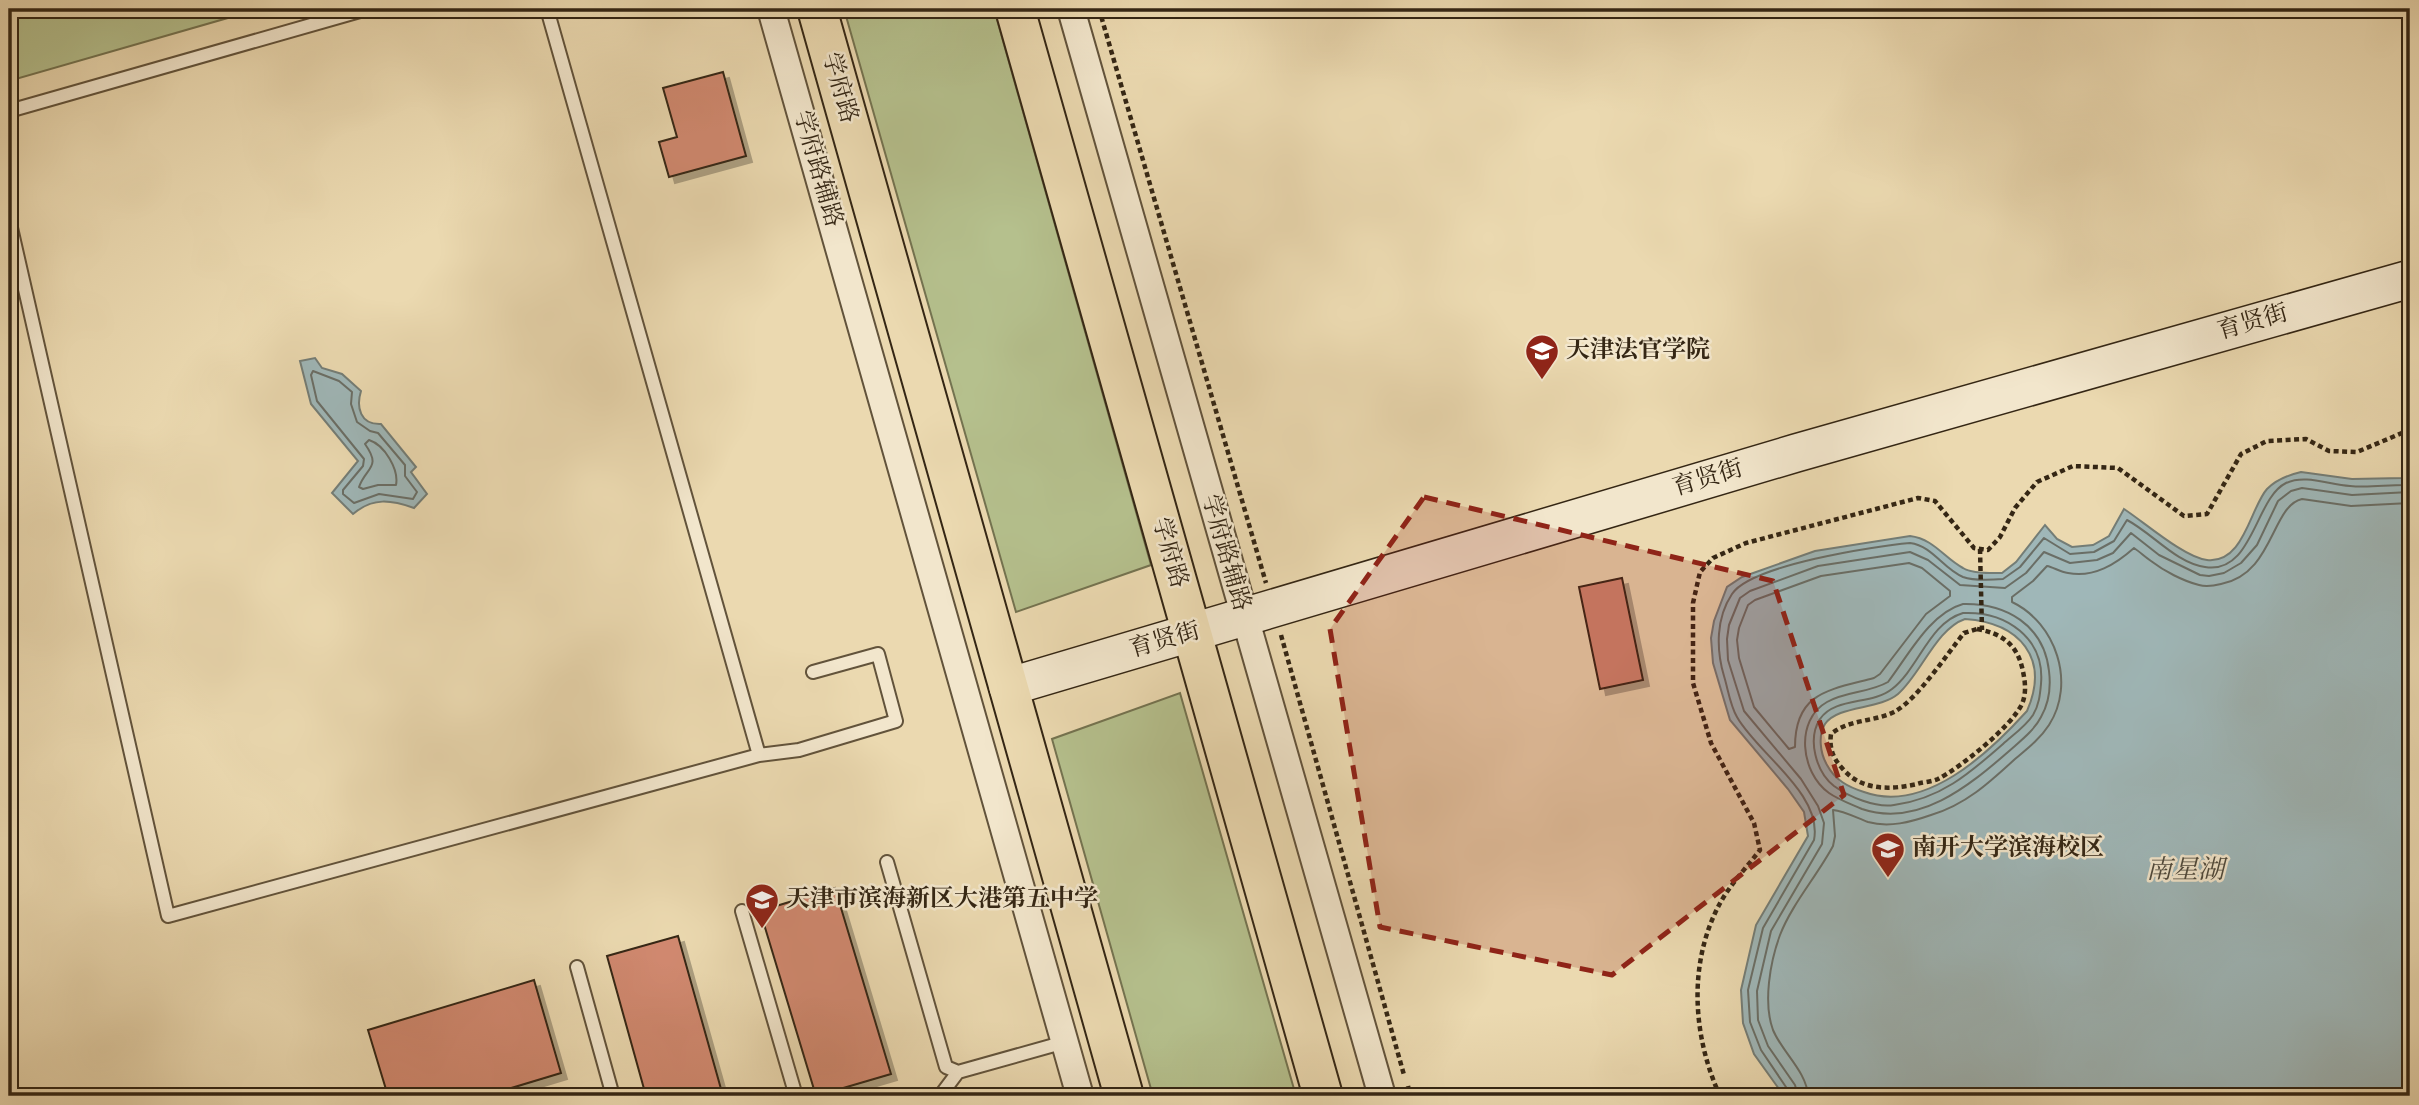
<svg xmlns="http://www.w3.org/2000/svg" width="2419" height="1105" viewBox="0 0 2419 1105" font-family="Vollkorn,'Noto Serif SC',serif">
<defs>
<filter id="shadow"><feDropShadow dx="6" dy="6" stdDeviation="0" flood-color="#0004"/></filter>
</defs>
<rect width="100%" height="100%" fill="#ebd9b0"/>
<filter id="stains"><feTurbulence type="fractalNoise" baseFrequency=".00286" numOctaves="4"/><feColorMatrix values="0 0 0 0 .2 0 0 0 0 .09 0 0 0 0 .02 0 0 0 .5 -.17"/></filter>
<radialGradient id="worn" r=".72"><stop offset=".6" stop-color="#630" stop-opacity="0"/><stop offset="1" stop-color="#630" stop-opacity=".3"/></radialGradient>
<path fill="#b5c08d" stroke="#747350" stroke-width="2" d="M 9,9 L 259,9 L 9,81 Z
M 844,9 L 994,9 L 1151,565 L 1016,612 Z
M 1180,693 L 1296,1096 L 1153,1096 L 1052,739 Z"/>
<path fill="#9fb7b8" stroke="#747d76" stroke-width="2" fill-rule="evenodd" d="M 315,358 L 322,368 L 342,374 L 361,391 C 356,407 360,425 381,424 L 416,467 L 411,472 L 427,494 L 414,508 C 391,500 373,497 353,514 L 332,493 L 358,461 L 311,404 L 300,361 Z
M 2301,472 L 2352,479 L 2403,478 L 2410,474 L 2410,1096 L 1784,1096 L 1754,1054 L 1743,1023 L 1741,990 L 1756,925 L 1808,836 L 1804,812 L 1788,789 L 1730,720 L 1713,663 L 1711,638 L 1714,621 L 1727,587 L 1742,577 L 1815,551 L 1910,536 C 1934,539 1944,558 1963,568 C 1973,574 1991,573 2002,573 L 2016,562 L 2045,525 L 2057,539 L 2072,547 L 2093,545 L 2109,536 L 2124,509 C 2144,522 2185,558 2207,560 C 2244,564 2250,508 2267,489 C 2277,479 2288,475 2301,472 ZM 1965,619 C 2020,623 2050,658 2027,711 C 1989,753 1925,814 1864,792 C 1848,787 1835,780 1827,765 C 1820,753 1818,735 1825,724 C 1838,705 1879,710 1898,694 C 1921,674 1936,629 1965,619 Z"/>
<g fill="none" stroke-linecap="round" stroke-linejoin="round">
<path stroke="#6a6e66" stroke-width="2" d="M 313,371 L 339,381 L 352,392 L 351,404 L 357,422 L 370,431 L 378,433 L 405,465 L 405,476 L 417,492 L 413,499 L 379,494 L 354,503 L 343,494 L 343,490 L 363,466 L 364,459 L 317,401 L 311,375 Z
M 369,440 C 385,445 399,470 396,485 L 378,485 L 363,489 L 359,487 C 366,467 382,468 365,444 Z
M 1909,563 L 1922,568 L 1950,591 L 1950,596 L 1926,614 L 1880,674 L 1874,678 C 1829,690 1795,692 1795,747 L 1789,749 L 1754,707 L 1739,658 L 1737,640 L 1739,628 L 1748,605 L 1755,600 L 1821,576 Z
M 1963,604 C 2006,603 2044,625 2049,671 C 2051,687 2049,703 2041,717 C 2034,731 2019,742 2008,752 C 1969,786 1918,828 1862,809 C 1851,804 1839,800 1829,793 C 1800,772 1795,720 1827,702 C 1846,691 1869,693 1888,682 C 1908,656 1930,613 1963,604 Z
M 1963,613 C 2006,611 2045,638 2041,684 C 2040,695 2039,705 2033,715 C 2026,726 2013,735 2003,744 C 1969,774 1940,799 1894,805 C 1876,808 1849,797 1834,786 C 1816,772 1807,739 1820,719 C 1835,697 1872,705 1892,689 C 1919,668 1929,623 1963,613 Z
M 1789,1096 L 1788,1090 L 1761,1050 L 1750,1022 L 1748,990 L 1763,928 L 1814,840 C 1823,794 1757,753 1737,717 C 1730,705 1728,689 1724,676 C 1716,649 1716,618 1732,594 C 1751,565 1875,546 1910,543 C 1933,546 1943,569 1963,577 C 1974,581 1991,580 2003,579 L 2020,567 L 2044,538 L 2070,554 L 2094,552 L 2114,541 L 2127,520 C 2152,533 2176,563 2205,567 C 2253,575 2255,498 2286,483 C 2306,474 2329,485 2350,486 C 2367,488 2386,485 2404,485 L 2410,482
M 1798,1096 L 1795,1085 L 1768,1046 L 1758,1020 L 1757,991 L 1771,931 L 1822,844 L 1824,823 L 1818,806 L 1801,779 L 1744,711 L 1728,660 L 1727,639 L 1729,625 L 1740,598 L 1750,591 L 1818,566 L 1910,552 L 1928,560 L 1960,585 L 2005,588 L 2026,573 L 2044,552 L 2070,563 L 2097,560 L 2113,553 L 2131,533 L 2159,555 L 2200,575 L 2209,576 L 2224,573 L 2241,563 L 2257,545 L 2278,501 L 2291,491 L 2302,488 L 2352,495 L 2410,492
M 1808,1096 C 1807,1072 1782,1052 1773,1030 C 1763,1003 1770,962 1780,935 C 1792,904 1817,876 1833,846 L 1835,836 L 1833,810 C 1844,811 1857,818 1868,822 C 1889,828 1911,822 1931,815 C 1965,805 1989,783 2015,759 C 2027,749 2040,739 2049,725 C 2076,683 2056,623 2012,602 L 2012,597 L 2033,581 L 2047,566 C 2053,567 2060,572 2068,573 C 2094,578 2116,564 2134,548 C 2140,552 2145,557 2151,561 C 2164,571 2183,581 2199,585 C 2206,587 2213,586 2221,584 C 2274,574 2271,506 2302,499 L 2351,506 L 2410,503"/>
</g>
<path fill="#d1896f" stroke="#342614" stroke-width="2" filter="url(#shadow)" d="M 723,72 L 746,156 L 669,177 L 659,142 L 677,137 L 663,88 Z
M 1622,578 L 1643,680 L 1600,689 L 1579,587 Z
M 835,888 L 891,1074 L 816,1096 L 760,911 Z
M 678,936 L 723,1096 L 646,1096 L 607,956 Z
M 534,980 L 561,1073 L 485,1096 L 388,1096 L 368,1030 Z"/>
<g fill="none" stroke-linecap="round" stroke-linejoin="round">
<g stroke="#62533b" stroke-width="16">
<path id="lane" d="M 547,9 L 759,755
M 9,111 L 367,9
M 9,219 L 168,916 L 759,755 L 799,750 L 896,721 L 878,654 L 813,672
M 887,862 L 946,1067 L 958,1072
M 742,911 L 796,1096
M 577,967 L 613,1096
M 940,1096 L 958,1072 L 1065,1042"/>
</g>
<g stroke="#62533b" stroke-width="30">
<path id="street" d="M 771,9 L 1080,1096
M 1071,9 L 1382,1096"/>
</g>
<g stroke="#342614" stroke-width="40">
<path id="secondary" d="M 1008,687 L 1796,453 L 2410,279"/>
</g>
<g stroke="#342614" stroke-width="42">
<path id="highway" d="M 817,9 L 1124,1096
M 1015,9 L 1323,1096"/>
</g>
<path stroke="#342614" stroke-width="4.5" stroke-dasharray="5 3.5" stroke-linecap="butt" d="M 1099,9 L 1266,583
M 1980,549 L 1982,630
M 1977,629 C 2000,633 2016,643 2022,667 C 2025,680 2027,692 2022,704 C 2011,727 1961,767 1938,779 C 1931,782 1923,782 1917,784 C 1890,790 1861,791 1842,768 C 1833,758 1829,748 1831,734 C 1849,719 1874,722 1894,712 C 1917,700 1947,654 1964,633 Z
M 1281,635 L 1404,1075
M 1408,1086 L 1410,1096
M 1720,1096 C 1693,1037 1688,966 1718,907 C 1728,887 1746,868 1760,850 L 1754,823 L 1711,743 L 1693,683 L 1693,603 L 1700,572 L 1713,558 L 1746,543 L 1918,498 L 1935,501 L 1974,548 L 1988,550 L 2000,537 L 2015,508 L 2037,482 L 2073,466 L 2118,468 L 2184,516 L 2207,514 L 2241,454 L 2267,441 L 2306,439 L 2329,451 L 2357,452 L 2402,433 L 2410,425"/>
<use href="#lane" stroke="#f2e6cc" stroke-width="12"/>
<use href="#street" stroke="#f2e6cc" stroke-width="26"/>
<use href="#secondary" stroke="#f2e6cc" stroke-width="37"/>
<use href="#highway" stroke="#ebd9b0" stroke-width="38"/>
</g>
<path fill="#8f2418" fill-opacity="0.2" stroke="#8f2418" stroke-width="5" stroke-dasharray="14 9" stroke-linejoin="round" d="M 1424,497 L 1773,581 L 1844,795 L 1612,975 L 1380,927 L 1330,629 Z"/>
<defs>
<g id="university-pin" transform="scale(1.75)"><path d="M0 17L-7.5 6A9.5 9.5 0 1 1 7.5 6Z" fill="#8f2418" stroke="#f2e6cc"/><path d="M0-5L7-2L0 1L-7-2ZM-4 1L0 2.5L4 1V4Q0 6-4 4Z" fill="#fff"/></g>
<g id="school-pin" transform="scale(1.75)"><path d="M0 17L-7.5 6A9.5 9.5 0 1 1 7.5 6Z" fill="#8f2418" stroke="#f2e6cc"/><path d="M0-5L7-2L0 1L-7-2ZM-4 1L0 2.5L4 1V4Q0 6-4 4Z" fill="#fff"/></g>
</defs>
<g fill-rule="evenodd">
<use href="#university-pin" x="1542" y="351"/>
<use href="#university-pin" x="1888" y="849"/>
<use href="#school-pin" x="762" y="900"/>
</g>
<g text-anchor="middle" dominant-baseline="central" stroke-width="5" stroke-linejoin="round" paint-order="stroke">
<g font-size="24" fill="#342614" stroke="#f2e6cc">
<text transform="translate(839 88) rotate(74)">学府路</text>
<text transform="translate(817 169) rotate(74)">学府路辅路</text>
<text transform="translate(2253 323) rotate(-16)">育贤街</text>
<text transform="translate(1708 479) rotate(-17)">育贤街</text>
<text transform="translate(1169 553) rotate(74)">学府路</text>
<text transform="translate(1225 553) rotate(74)">学府路辅路</text>
<text transform="translate(1165 641) rotate(-16)">育贤街</text>
</g>
<g font-size="24" font-weight="bold" fill="#342614" stroke="#f2e6cc" text-anchor="start">
<text x="1566" y="351">天津法官学院</text>
<text x="1912" y="849">南开大学滨海校区</text>
<text x="786" y="900">天津市滨海新区大港第五中学</text>
</g>
<g font-size="26" font-style="italic" fill="#4f4a3d" stroke="#f2e6cc">
<text x="2185" y="871">南星湖</text>
</g>
</g>
<rect width="2419" height="1105" fill="none" stroke="#ebd9b0" stroke-width="35"/>
<rect x="10" y="10" width="2398" height="1084" fill="none" stroke="#342614" stroke-width="3.5"/>
<rect x="18" y="18" width="2384" height="1070" fill="none" stroke="#342614" stroke-width="2"/>
<rect width="100%" height="100%" filter="url(#stains)"/>
<rect width="100%" height="100%" fill="url(#worn)"/>
</svg>
